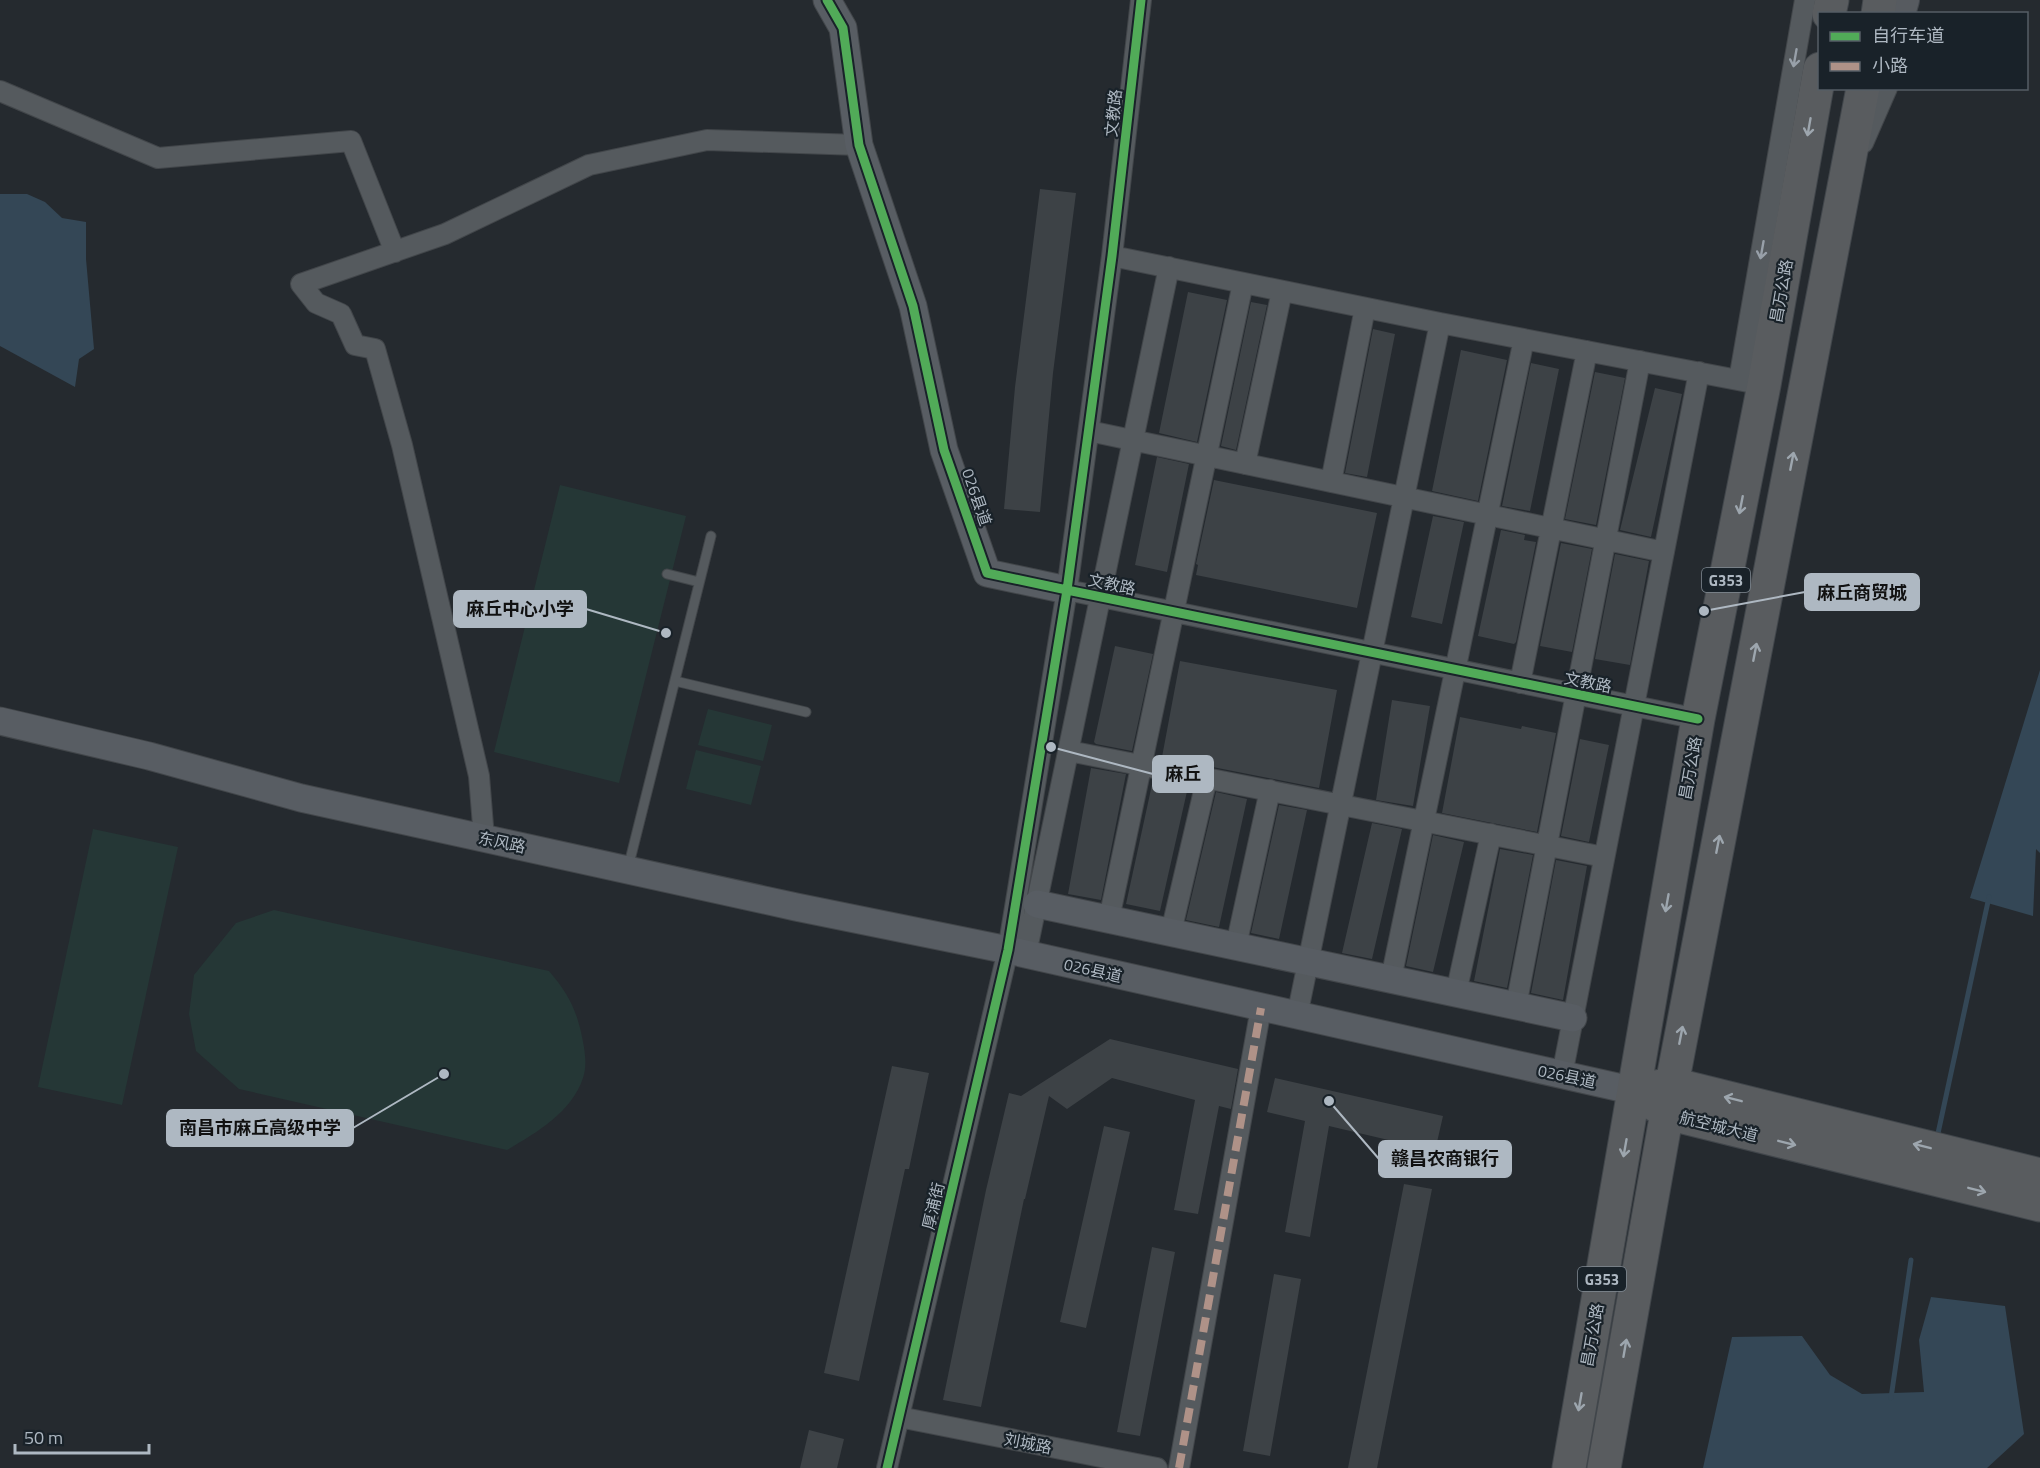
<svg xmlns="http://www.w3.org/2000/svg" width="2040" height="1468" viewBox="0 0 2040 1468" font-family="'Titillium Web','Noto Sans SC',sans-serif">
<rect width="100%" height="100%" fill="#252a2f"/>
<path fill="#253736" d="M 560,485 L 686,516 L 619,783 L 494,752 Z
M 708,709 L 772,725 L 763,761 L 698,745 Z
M 696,750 L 761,766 L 751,805 L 686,789 Z
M 93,829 L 178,847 L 122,1105 L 38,1087 Z
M 274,910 L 549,971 C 566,991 575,1006 581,1032 C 584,1046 588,1064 583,1078 C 572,1112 536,1133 507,1150 L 239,1089 L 196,1051 L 189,1014 L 194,975 L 236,923 Z"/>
<path fill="#344756" d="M 0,194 L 27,194 L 45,202 L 62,218 L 86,222 L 86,259 L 94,349 L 79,359 L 75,387 L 0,346 Z
M 2040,670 L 2040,853 L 2036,849 L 2033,916 L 1970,898 Z
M 1931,1297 L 2005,1306 L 2024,1434 L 1987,1468 L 1703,1468 L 1732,1337 L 1802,1336 L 1830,1375 L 1862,1394 L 1924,1392 L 1919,1340 Z"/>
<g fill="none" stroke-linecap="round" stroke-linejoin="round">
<path stroke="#344756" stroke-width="5" d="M 1937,1138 L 1989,897
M 1891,1398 L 1911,1260"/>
</g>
<path fill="#3d4246" d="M 1040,189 L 1076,193 L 1053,373 L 1040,512 L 1004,509 L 1015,387 Z
M 1188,292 L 1227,300 L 1197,442 L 1159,433 Z
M 1251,302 L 1267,305 L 1236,450 L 1221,446 Z
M 1373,329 L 1395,334 L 1367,477 L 1345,473 Z
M 1461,350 L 1507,360 L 1478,501 L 1432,491 Z
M 1531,363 L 1559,369 L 1530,511 L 1502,506 Z
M 1595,372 L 1625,378 L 1596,525 L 1565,519 Z
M 1655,388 L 1682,394 L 1651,537 L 1620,530 Z
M 1157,457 L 1189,464 L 1167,572 L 1135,565 Z
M 1214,480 L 1377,513 L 1357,608 L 1196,575 L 1198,565 L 1196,564 Z
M 1433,516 L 1464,522 L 1442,624 L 1411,617 Z
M 1501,530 L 1525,535 L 1524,540 L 1536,542 L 1516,642 L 1514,644 L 1478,636 Z
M 1561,543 L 1592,549 L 1572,652 L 1540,646 Z
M 1615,554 L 1649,561 L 1630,665 L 1595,659 Z
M 1115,646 L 1153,654 L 1132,751 L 1096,744 L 1094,742 Z
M 1180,661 L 1337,690 L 1319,788 L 1162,757 Z
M 1392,700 L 1430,706 L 1413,806 L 1376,800 Z
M 1460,717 L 1521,729 L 1522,726 L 1556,733 L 1537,832 L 1442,813 Z
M 1580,739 L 1609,745 L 1589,842 L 1561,836 Z
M 1091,768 L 1126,774 L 1101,900 L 1068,894 Z
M 1153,780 L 1188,787 L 1160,911 L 1126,904 Z
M 1216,792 L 1247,799 L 1219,927 L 1186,920 Z
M 1279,805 L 1307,810 L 1279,939 L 1251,933 Z
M 1372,823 L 1402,829 L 1372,959 L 1342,953 Z
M 1433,835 L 1464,842 L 1433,972 L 1406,966 Z
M 1500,849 L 1533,855 L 1507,988 L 1474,981 Z
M 1556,860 L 1587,866 L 1563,1000 L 1531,993 Z
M 1110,1039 L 1238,1069 L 1231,1109 L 1219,1106 L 1198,1214 L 1174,1210 L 1195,1100 L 1112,1078 L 1067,1109 L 1049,1096 L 1025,1199 L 1024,1199 L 981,1407 L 943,1400 L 986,1190 L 1009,1093 L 1021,1096 Z
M 892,1066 L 929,1073 L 909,1169 L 905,1169 L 859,1381 L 824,1373 Z
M 1275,1078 L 1443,1116 L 1435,1151 L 1329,1126 L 1310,1237 L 1285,1232 L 1305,1121 L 1267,1112 Z
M 1104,1126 L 1130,1132 L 1086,1328 L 1060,1322 Z
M 1404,1184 L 1432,1189 L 1377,1468 L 1348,1468 Z
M 1152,1247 L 1175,1252 L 1140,1436 L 1117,1432 Z
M 1274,1274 L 1301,1279 L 1270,1456 L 1243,1451 Z
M 809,1430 L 844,1439 L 837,1468 L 800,1468 Z"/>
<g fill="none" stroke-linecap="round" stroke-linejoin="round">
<g stroke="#42464a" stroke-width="11">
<path id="lane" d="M 667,574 L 699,582
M 675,681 L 806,712
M 628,868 L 711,536"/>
</g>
<g stroke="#42464a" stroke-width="22">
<path id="street" d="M 1141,0 L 1112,256 L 1067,590 L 1698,719
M 0,91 L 158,158 L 351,141 L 395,252
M 1863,143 L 1887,88
M 1112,256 L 1440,323 L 1764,385
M 1739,380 L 1805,0
M 1089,431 L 1664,552
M 1245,464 L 1282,291
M 1331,482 L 1365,308
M 1520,683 L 1587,351
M 1069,751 L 1604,857
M 484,838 L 479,776 L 402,445 L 375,349 L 355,345 L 341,314 L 316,303 L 301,284 L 445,234 L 589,165 L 707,140 L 859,145
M 1109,919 L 1243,283
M 1171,932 L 1207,778
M 1236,946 L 1270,790
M 1026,954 L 1169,267
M 1391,979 L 1524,339
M 1456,993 L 1491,834
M 1516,1006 L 1640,361
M 1297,1016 L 1440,323
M 1562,1075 L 1699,372
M 899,1417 L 1157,1468
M 887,1468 L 1008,950 L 1067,590
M 1179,1468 L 1261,1008"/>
</g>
<g stroke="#42464a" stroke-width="29">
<path id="secondary" d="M 827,0 L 843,28 L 859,145 L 913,306 L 944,450 L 987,573 L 1067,590
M 0,721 L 149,756 L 301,798 L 796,907 L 1008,950 L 1635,1091
M 1037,904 L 1573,1018"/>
</g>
<g stroke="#42474c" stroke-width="32">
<path id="primary" d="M 1900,14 L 1904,0"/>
</g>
<g stroke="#41464b" stroke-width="35">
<path id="highway" d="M 1829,14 L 1832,0
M 1878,14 L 1880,0
M 1651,1088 L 1672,1084 L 2040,1175
M 1648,1100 L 1667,1113 L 2040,1205
M 1569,1468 L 1698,719 L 1764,385 L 1820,69
M 1604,1468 L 1672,1084 L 1863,88"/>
</g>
<use href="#lane" stroke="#555a5e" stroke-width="9"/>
<use href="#street" stroke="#555a5e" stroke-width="20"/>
<use href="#secondary" stroke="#585d63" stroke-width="27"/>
<use href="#primary" stroke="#575b60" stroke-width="30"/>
<use href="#highway" stroke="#595c5f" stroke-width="33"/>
<path stroke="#af9288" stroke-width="8" stroke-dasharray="15 8" stroke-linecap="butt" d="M 1179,1468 L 1261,1008"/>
<g stroke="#192229" stroke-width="13">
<path id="cycleway" d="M 827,0 L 843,28 L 859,145 L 913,306 L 944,450 L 987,573 L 1067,590 L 1008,950 L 887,1468
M 1141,0 L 1112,256 L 1067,590 L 1698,719"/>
</g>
<use href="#cycleway" stroke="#51ab58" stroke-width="9"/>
</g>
<defs><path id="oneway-shaft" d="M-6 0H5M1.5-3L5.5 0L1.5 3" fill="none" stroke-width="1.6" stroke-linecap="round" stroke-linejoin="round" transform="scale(1.5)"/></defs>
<g stroke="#98a0a9">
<use href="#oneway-shaft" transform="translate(1795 58) rotate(100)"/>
<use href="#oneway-shaft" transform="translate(1762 250) rotate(100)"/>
</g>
<g stroke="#9da6ae">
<use href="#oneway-shaft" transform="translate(1809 127) rotate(100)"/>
<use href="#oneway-shaft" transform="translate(1792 461) rotate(-79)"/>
<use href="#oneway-shaft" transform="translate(1741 505) rotate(101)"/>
<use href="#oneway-shaft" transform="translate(1755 652) rotate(-79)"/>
<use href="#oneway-shaft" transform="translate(1718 844) rotate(-79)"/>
<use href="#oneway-shaft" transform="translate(1667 903) rotate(100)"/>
<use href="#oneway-shaft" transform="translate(1681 1035) rotate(-79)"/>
<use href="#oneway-shaft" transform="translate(1733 1099) rotate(-166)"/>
<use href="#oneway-shaft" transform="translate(1787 1143) rotate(14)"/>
<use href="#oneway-shaft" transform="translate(1922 1146) rotate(-166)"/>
<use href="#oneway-shaft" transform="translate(1625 1148) rotate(100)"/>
<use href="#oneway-shaft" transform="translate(1977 1190) rotate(14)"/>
<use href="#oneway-shaft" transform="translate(1625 1348) rotate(-80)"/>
<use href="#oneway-shaft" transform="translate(1580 1402) rotate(100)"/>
</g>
<g text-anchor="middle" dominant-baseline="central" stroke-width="4.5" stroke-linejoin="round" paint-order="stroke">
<g fill="#192229" stroke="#818b94" stroke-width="1.5">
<rect x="1702" y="568" width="48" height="24" rx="4.5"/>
<rect x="1578" y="1267" width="48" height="24" rx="4.5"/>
</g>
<g font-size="15" font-weight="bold" fill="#aeb8c2">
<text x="1726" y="580">G353</text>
<text x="1602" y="1279">G353</text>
</g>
<g font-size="16" fill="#aeb8c2" stroke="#192229">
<text transform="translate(1113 113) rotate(-84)">文教路</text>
<text transform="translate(1781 291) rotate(-80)">昌万公路</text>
<text transform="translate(977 497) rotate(71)">026县道</text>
<text transform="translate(1112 584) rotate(12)">文教路</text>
<text transform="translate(1588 682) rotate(11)">文教路</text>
<text transform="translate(1690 768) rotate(-80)">昌万公路</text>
<text transform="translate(502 842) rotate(12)">东风路</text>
<text transform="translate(1093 970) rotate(13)">026县道</text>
<text transform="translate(1567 1076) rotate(12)">026县道</text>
<text transform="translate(1719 1126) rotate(14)">航空城大道</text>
<text transform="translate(933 1206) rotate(-77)">厚浦街</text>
<text transform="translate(1592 1335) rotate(-80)">昌万公路</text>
<text transform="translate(1028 1443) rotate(11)">刘城路</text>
</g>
</g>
<path fill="none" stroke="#aeb8c2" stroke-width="2" d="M1704 611L1805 592M666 633L586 609M1051 747L1153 774M444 1074L353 1128M1329 1101L1379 1159"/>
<g fill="#aeb8c2" stroke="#192229" stroke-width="2">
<circle cx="1704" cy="611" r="6"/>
<circle cx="666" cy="633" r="6"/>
<circle cx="1051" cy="747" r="6"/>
<circle cx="444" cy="1074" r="6"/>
<circle cx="1329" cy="1101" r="6"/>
</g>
<g fill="#aeb8c2" stroke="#aeb8c2" stroke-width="2">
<rect x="1805" y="574" width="114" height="36" rx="6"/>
<rect x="454" y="591" width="132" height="36" rx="6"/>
<rect x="1153" y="756" width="60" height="36" rx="6"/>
<rect x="167" y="1110" width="186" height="36" rx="6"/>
<rect x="1379" y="1141" width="132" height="36" rx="6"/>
</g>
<g font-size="18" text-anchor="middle" font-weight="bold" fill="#111">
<text x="1862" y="599">麻丘商贸城</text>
<text x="520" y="615">麻丘中心小学</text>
<text x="1183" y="780">麻丘</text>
<text x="260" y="1134">南昌市麻丘高级中学</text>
<text x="1445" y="1165">赣昌农商银行</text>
</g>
<rect x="1818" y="12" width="210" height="78" fill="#192229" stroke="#555e66" stroke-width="1.5"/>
<rect x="1830" y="32" width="30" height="9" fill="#51ab58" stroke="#555e66" stroke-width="1.5"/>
<text x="1872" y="42" font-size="18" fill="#aeb8c2">自行车道</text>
<rect x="1830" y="62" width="30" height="9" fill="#af9288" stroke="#555e66" stroke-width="1.5"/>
<text x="1872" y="72" font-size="18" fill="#aeb8c2">小路</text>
<path d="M15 1444v9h134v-9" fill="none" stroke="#aeb8c2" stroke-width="3"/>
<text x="24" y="1444" font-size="18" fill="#aeb8c2" stroke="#192229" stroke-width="4.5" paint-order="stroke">50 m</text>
</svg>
